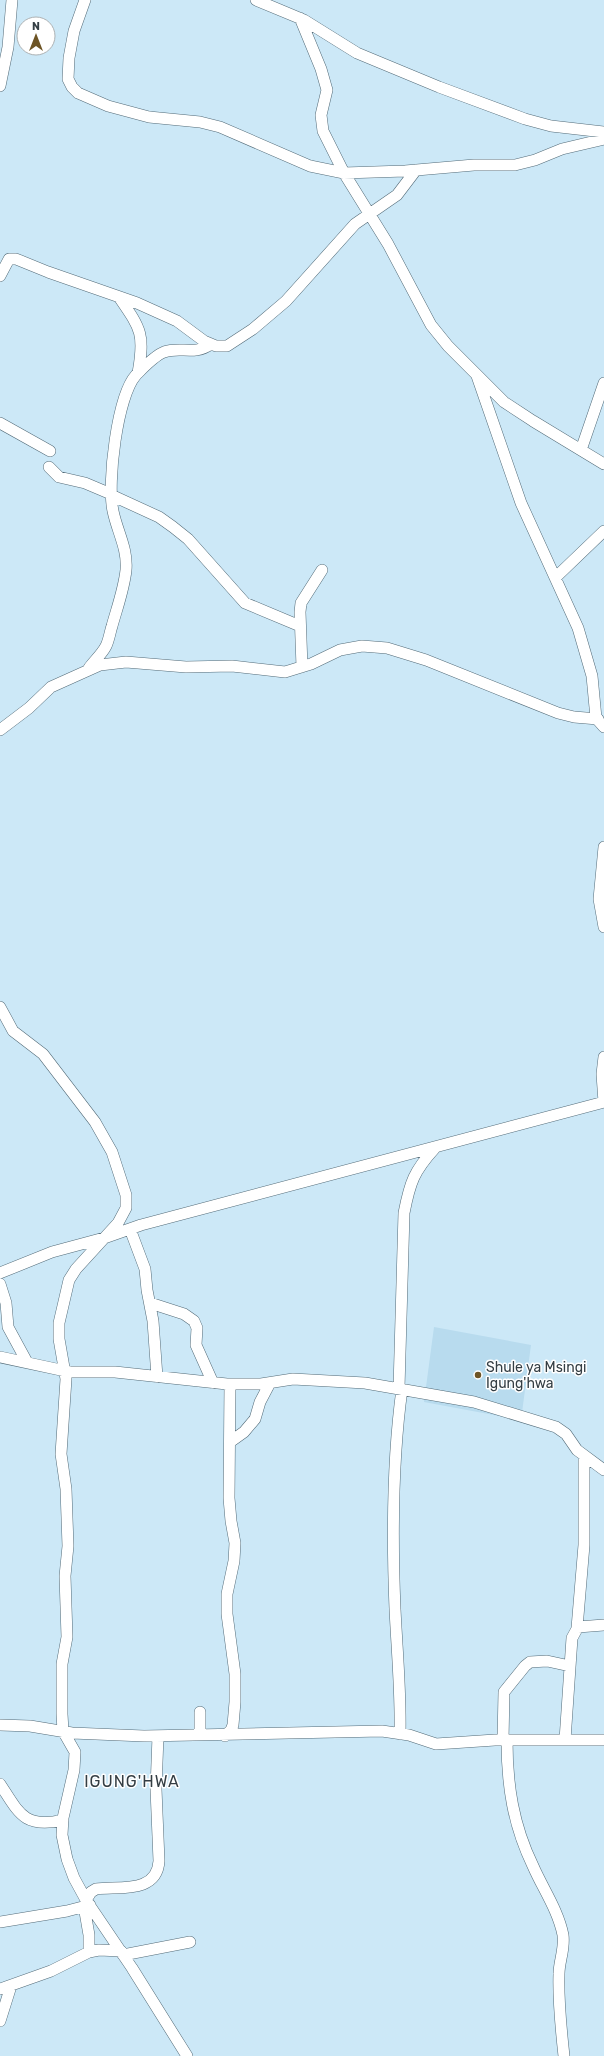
<svg xmlns="http://www.w3.org/2000/svg" width="604" height="2056" viewBox="0 0 604 2056" font-family="Rubik,sans-serif">
<rect width="100%" height="100%" fill="#cce8f7"/>
<path fill="#b8dbee" d="M 434,1327 L 531,1345 L 521,1420 L 424,1402 Z"/>
<g fill="none" stroke-linecap="round" stroke-linejoin="round">
<g stroke="#536b78" stroke-width="12">
<path id="minor" d="M 85,0 L 74,31 L 69,58 L 68,79 L 72,87 L 78,93 L 108,106 L 149,117 L 200,122 L 220,127 L 310,166 L 344,173 L 405,171 L 474,165 L 515,165 L 535,160 L 562,149 L 604,139
M 256,0 L 304,20 L 357,53 L 439,87 L 525,119 L 551,126 L 604,132
M 300,18 L 321,69 L 327,90 L 321,115 L 323,131 L 344,173 L 388,244 L 431,325 L 448,346 L 504,402 L 533,421 L 604,464
M 0,86 L 8,47 L 12,0
M 0,276 L 9,259 L 16,259 L 48,272 L 137,303 L 177,321 L 204,341 L 216,346 L 227,346 L 253,329 L 286,301 L 355,224 L 397,195 L 416,170
M 119,297 C 141,329 145,334 138,373
M 477,376 L 521,503 L 578,628 L 592,676 L 596,718 L 604,727
M 0,423 L 50,451
M 581,450 L 604,383
M 49,467 L 59,477 L 85,483 L 111,494
M 111,495 L 159,517 L 173,527 L 188,539 L 245,603 L 300,626
M 556,577 L 604,531
M 302,667 L 300,612 L 301,603 L 322,570
M 89,668 C 94,661 102,654 106,646 C 109,640 110,632 112,626 C 117,608 124,589 126,570 C 128,549 117,531 113,511 C 107,483 117,396 136,375 C 143,368 154,356 164,352 C 181,346 194,356 211,344
M 0,730 L 29,708 L 51,687 L 100,665 L 126,662 L 186,667 L 232,666 L 285,672 L 311,664 L 340,650 L 362,646 L 387,648 L 426,660 L 558,713 L 574,717 L 598,719
M 604,847 L 599,899 L 604,927
M 0,1007 L 13,1031 L 43,1054 L 95,1122 L 112,1152 L 126,1195 L 126,1208 L 118,1223 L 76,1269 L 69,1280 L 59,1323 L 59,1339 L 66,1379 L 61,1454 L 66,1489 L 68,1546 L 65,1576 L 67,1637 L 62,1664 L 62,1714 L 63,1731 L 75,1752 L 74,1770 L 63,1818 L 62,1835 L 67,1859 L 74,1878 L 86,1900 L 132,1968 L 187,2056
M 604,1102 L 602,1074 L 604,1057
M 130,1229 L 145,1269 L 147,1290 L 153,1321 L 157,1377
M 0,1273 L 52,1252 L 104,1238 L 141,1225 L 604,1102
M 0,1284 L 6,1303 L 8,1327 L 27,1362
M 150,1303 L 184,1314 L 194,1321 L 197,1328 L 196,1345 L 213,1383
M 0,1357 L 70,1372 L 115,1372 L 227,1384 L 261,1384 L 293,1379 L 365,1383 L 474,1402 L 556,1427 L 566,1434 L 577,1450 L 604,1470
M 399,1388 L 404,1213 C 410,1182 414,1171 435,1148
M 230,1442 L 244,1432 L 255,1419 L 260,1402 L 270,1383
M 577,1628 L 584,1545 L 584,1457
M 0,1725 L 30,1726 L 72,1733 L 144,1736 L 382,1731 L 409,1735 L 436,1744 L 495,1740 L 604,1740
M 400,1734 C 401,1692 397,1651 395,1609 C 392,1536 392,1462 402,1389
M 200,1735 L 200,1712
M 225,1736 L 231,1730 L 233,1725 L 235,1702 L 235,1674 L 227,1614 L 227,1594 L 234,1561 L 235,1543 L 231,1521 L 229,1498 L 230,1384
M 503,1740 L 504,1692 L 525,1666 L 530,1662 L 547,1661 L 570,1666
M 507,1740 C 507,1785 513,1825 533,1866 C 543,1889 558,1910 563,1935 C 565,1949 559,1961 559,1974 C 558,2002 561,2029 564,2056
M 565,1740 L 572,1638 L 578,1627 L 604,1625
M 0,1784 C 19,1813 24,1829 63,1820
M 86,1900 L 91,1892 L 96,1889 C 119,1886 157,1894 159,1861 L 156,1789 L 158,1736
M 84,1906 L 89,1935 L 89,1952
M 0,1922 L 67,1911 L 90,1905
M 123,1955 L 190,1942
M 0,1989 L 51,1971 L 89,1952 L 99,1950 L 121,1951
M 0,2021 L 11,1986"/>
</g>
<use href="#minor" stroke="#fff" stroke-width="11"/>
</g>
<circle fill="#6d5425" stroke="#fff" stroke-width="1.5" cx="478" cy="1375" r="4"/>
<g text-anchor="middle" dominant-baseline="central" stroke-width="3" stroke-linejoin="round" paint-order="stroke">
<g font-size="14" fill="#343e44" stroke="#fff" text-anchor="start">
<text x="486" y="1367">Shule ya Msingi<tspan x="486" dy="16">Igung'hwa</tspan></text>
</g>
<g font-size="16" letter-spacing="1" fill="#343e44" stroke="#fff">
<text x="132" y="1781">IGUNG'HWA</text>
</g>
</g>
<g transform="translate(36 36)"><circle r="19" fill="#ffffff" stroke="#aeb2b4"/>
<path d="M0-3L7 15L0 10L-7 15Z" fill="#6d5425"/>
<text y="-6" font-size="11" font-weight="bold" text-anchor="middle" fill="#343e44">N</text>
</g>
</svg>
